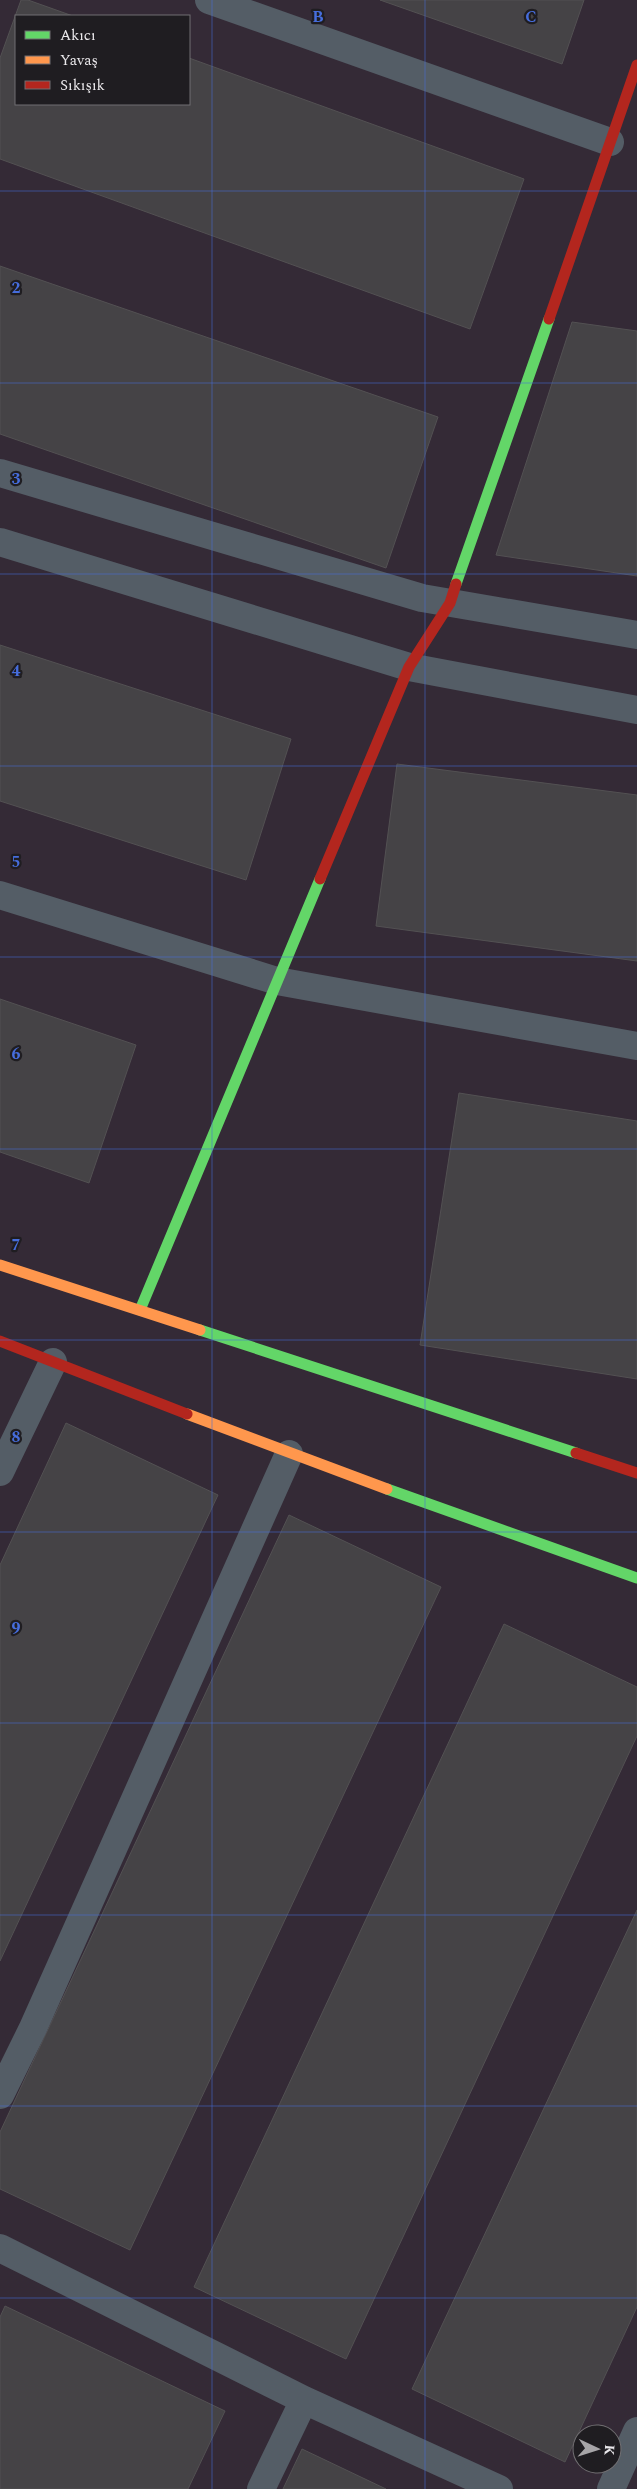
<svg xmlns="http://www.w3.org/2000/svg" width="637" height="2489" viewBox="0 0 637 2489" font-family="Spectral,serif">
<rect width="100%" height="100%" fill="#29272a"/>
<path fill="#342a36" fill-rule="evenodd" d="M 0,0 L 637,0 L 637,2489 L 0,2489 ZM 16,16 L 189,16 L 189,104 L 16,104 ZM 582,2434 L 612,2434 L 612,2464 L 582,2464 Z"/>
<path fill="#454346" stroke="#535153" d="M 21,0 L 28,0 L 73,16 L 16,16 L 16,104 L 189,104 L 189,58 L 524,179 L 470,329 L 0,159 L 0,58 Z
M 380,0 L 584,0 L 562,64 Z
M 0,266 L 438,417 L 386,568 L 0,434 Z
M 572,322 L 637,331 L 637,576 L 496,555 Z
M 0,645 L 291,739 L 246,880 L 0,801 Z
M 397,764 L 637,795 L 637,961 L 376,926 Z
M 0,999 L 136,1045 L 89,1183 L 0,1152 Z
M 459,1093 L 637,1121 L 637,1379 L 420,1345 Z
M 66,1423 L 218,1495 L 0,1961 L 0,1565 Z
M 289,1515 L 441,1587 L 130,2250 L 0,2189 L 0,2132 Z
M 504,1624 L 637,1687 L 637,1736 L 346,2359 L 194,2287 Z
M 637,1910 L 637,2307 L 565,2462 L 412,2389 Z
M 5,2306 L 225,2411 L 188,2489 L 0,2489 L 0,2317 Z
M 302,2449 L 386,2489 L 283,2489 Z"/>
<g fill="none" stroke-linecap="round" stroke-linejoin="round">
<path stroke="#545d66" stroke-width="28" d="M 209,0 L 610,142
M 0,473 L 422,598 L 637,635
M 0,542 L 409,667 L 637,710
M 0,895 L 277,981 L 637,1046
M 0,1472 L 53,1362
M 0,2095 L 33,2028 L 289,1454
M 0,2248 L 304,2400 L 499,2489
M 261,2489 L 304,2400
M 611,2489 L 637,2431"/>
<path stroke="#63d668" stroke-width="11" d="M 456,584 L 549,319
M 140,1310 L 320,879
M 200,1330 L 576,1453
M 387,1489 L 637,1578"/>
<path stroke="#ff974d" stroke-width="11" d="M 0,1265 L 200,1330
M 187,1414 L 387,1489"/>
<path stroke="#b3261e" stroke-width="11" d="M 549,319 L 637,65
M 320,879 L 409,667 L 450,603 L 456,584
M 0,1341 L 187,1414
M 576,1453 L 637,1473"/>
</g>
<path fill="none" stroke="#466ddc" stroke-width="1" stroke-opacity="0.55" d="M 212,0 L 212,2489M 425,0 L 425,2489M 0,191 L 637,191M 0,383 L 637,383M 0,574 L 637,574M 0,766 L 637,766M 0,957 L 637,957M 0,1149 L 637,1149M 0,1340 L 637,1340M 0,1532 L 637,1532M 0,1723 L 637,1723M 0,1915 L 637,1915M 0,2106 L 637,2106M 0,2298 L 637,2298"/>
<g font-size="16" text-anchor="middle" font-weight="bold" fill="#466ddc" stroke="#1f1d21" stroke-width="4.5" stroke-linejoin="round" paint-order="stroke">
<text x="318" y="22">B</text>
<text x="531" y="22">C</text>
<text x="16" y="293">2</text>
<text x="16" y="484">3</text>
<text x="16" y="676">4</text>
<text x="16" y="867">5</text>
<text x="16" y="1059">6</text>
<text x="16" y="1250">7</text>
<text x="16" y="1442">8</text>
<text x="16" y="1633">9</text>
</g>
<rect x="15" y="15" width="175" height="90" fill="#1f1d21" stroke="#716f72"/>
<rect x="25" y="31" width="25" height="8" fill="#63d668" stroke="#716f72"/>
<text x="60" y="40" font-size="15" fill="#ebe9ec">Akıcı</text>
<rect x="25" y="56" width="25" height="8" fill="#ff974d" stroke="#716f72"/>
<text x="60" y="65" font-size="15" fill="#ebe9ec">Yavaş</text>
<rect x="25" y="81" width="25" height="8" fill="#b3261e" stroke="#716f72"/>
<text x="60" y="90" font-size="15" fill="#ebe9ec">Sıkışık</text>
<g transform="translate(597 2449) rotate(94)"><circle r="24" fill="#1f1d21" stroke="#716f72"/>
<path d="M0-4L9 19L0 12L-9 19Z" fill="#a7a5a8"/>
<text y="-8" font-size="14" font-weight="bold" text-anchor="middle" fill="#ebe9ec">K</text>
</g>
</svg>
